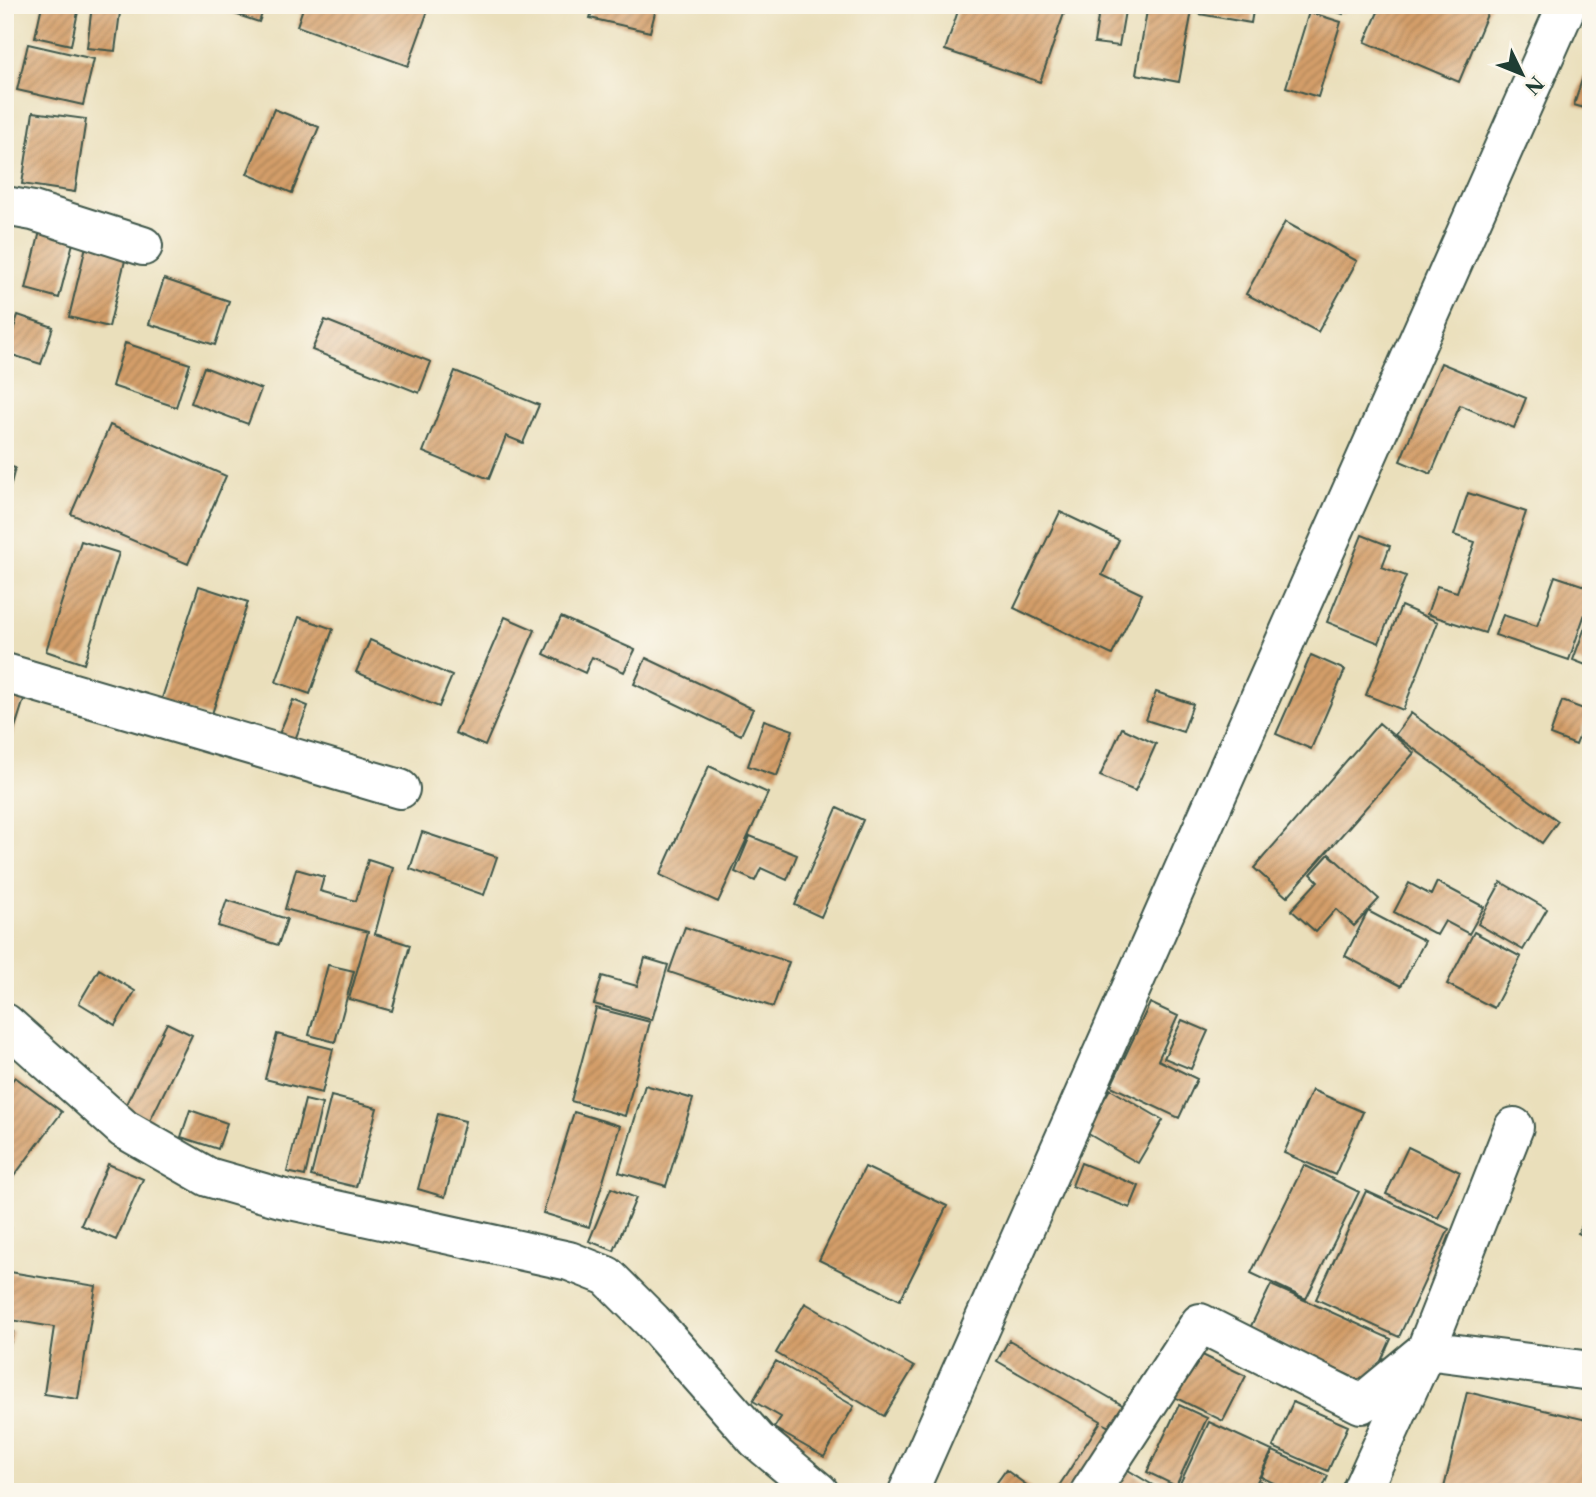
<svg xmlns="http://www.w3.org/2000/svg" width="1596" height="1497" viewBox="0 0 1596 1497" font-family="'Libre Caslon Text',serif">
<defs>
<pattern id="building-hatch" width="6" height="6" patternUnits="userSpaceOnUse" patternTransform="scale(1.75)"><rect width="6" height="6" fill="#d49e69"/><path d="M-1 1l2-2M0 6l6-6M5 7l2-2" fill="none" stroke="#ab8257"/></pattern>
</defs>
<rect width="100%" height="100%" fill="#fbf7ec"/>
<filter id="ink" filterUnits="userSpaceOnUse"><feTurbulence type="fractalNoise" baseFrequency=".0143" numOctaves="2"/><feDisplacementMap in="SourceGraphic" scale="14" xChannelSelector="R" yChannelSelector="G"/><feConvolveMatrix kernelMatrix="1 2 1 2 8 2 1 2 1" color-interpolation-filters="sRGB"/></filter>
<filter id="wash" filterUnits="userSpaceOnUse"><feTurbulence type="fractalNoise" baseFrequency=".00686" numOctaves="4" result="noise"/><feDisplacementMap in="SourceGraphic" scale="28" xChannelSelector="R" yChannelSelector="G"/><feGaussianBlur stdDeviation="1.57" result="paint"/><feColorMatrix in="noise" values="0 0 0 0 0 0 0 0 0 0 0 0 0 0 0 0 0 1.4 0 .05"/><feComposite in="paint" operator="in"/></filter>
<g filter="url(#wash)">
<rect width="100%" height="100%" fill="#eadfbb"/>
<g id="blocks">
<path fill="url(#building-hatch)" d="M 42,5 L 79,7 L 71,45 L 35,37 Z
M 92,5 L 121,5 L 115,51 L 87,48 Z
M 207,5 L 265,5 L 259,22 Z
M 304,5 L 430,5 L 408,66 L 297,26 Z
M 594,5 L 657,5 L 650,32 L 590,18 Z
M 960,5 L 1067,5 L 1040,82 L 945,50 Z
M 1100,5 L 1126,5 L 1119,46 L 1094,43 Z
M 1148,5 L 1193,5 L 1179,82 L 1136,74 Z
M 1201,5 L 1254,5 L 1251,23 L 1199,14 Z
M 1316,5 L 1346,5 L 1343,14 Z
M 1381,5 L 1491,5 L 1459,82 L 1365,42 Z
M 1309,12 L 1341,22 L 1318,97 L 1286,87 Z
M 28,44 L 94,59 L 83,105 L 17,90 Z
M 1590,54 L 1591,54 L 1591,110 L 1574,105 Z
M 274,109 L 319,127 L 292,193 L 247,174 Z
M 33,112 L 86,119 L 75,192 L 22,184 Z
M 1285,222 L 1357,261 L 1318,332 L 1246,294 Z
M 41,227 L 75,235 L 59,298 L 26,289 Z
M 87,242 L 127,252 L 109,327 L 69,317 Z
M 164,279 L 229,301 L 215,345 L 149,324 Z
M 18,315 L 53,327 L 41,364 L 6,353 Z
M 325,320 L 431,362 L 419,393 L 312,350 Z
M 125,343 L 190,364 L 176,407 L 112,386 Z
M 1441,363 L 1526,398 L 1514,428 L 1460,405 L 1431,474 L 1400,461 Z
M 204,367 L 261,389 L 248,424 L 191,403 Z
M 455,371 L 539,405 L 523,443 L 506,436 L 489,479 L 423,452 Z
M 110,425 L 226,476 L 188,564 L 71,514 Z
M 5,465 L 15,468 L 6,503 L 5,503 Z
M 1468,493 L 1526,512 L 1485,633 L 1427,614 L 1437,586 L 1457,592 L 1475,542 L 1454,535 Z
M 1060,512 L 1119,540 L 1102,575 L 1142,594 L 1112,655 L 1014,608 Z
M 1362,535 L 1390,546 L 1382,567 L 1406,576 L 1379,643 L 1327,622 Z
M 81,541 L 119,553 L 84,664 L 46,651 Z
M 1555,576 L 1591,588 L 1591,596 L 1569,660 L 1495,635 L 1503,615 L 1537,626 Z
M 199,586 L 248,602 L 211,717 L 161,701 Z
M 1401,606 L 1438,622 L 1403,710 L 1366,695 Z
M 1591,611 L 1591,667 L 1573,660 Z
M 299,617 L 333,629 L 310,694 L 276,682 Z
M 505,617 L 535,630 L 485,746 L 455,733 Z
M 561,617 L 635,650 L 624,672 L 592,657 L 585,673 L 544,654 Z
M 370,640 L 452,676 L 439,707 L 356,672 Z
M 1311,655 L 1345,670 L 1311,749 L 1276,734 Z
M 646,658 L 753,709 L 741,735 L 634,684 Z
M 5,689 L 25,696 L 6,756 L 5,755 Z
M 1156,692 L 1193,704 L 1183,732 L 1146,720 Z
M 293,700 L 308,706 L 293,745 L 277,739 Z
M 1562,701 L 1589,711 L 1576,745 L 1550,735 Z
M 1411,713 L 1558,821 L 1542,843 L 1395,735 Z
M 764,720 L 793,730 L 777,776 L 748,766 Z
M 1379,723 L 1414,753 L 1287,897 L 1254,868 Z
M 1122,728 L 1156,744 L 1135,791 L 1100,776 Z
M 709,766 L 768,793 L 718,902 L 660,875 Z
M 837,808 L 863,820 L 821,917 L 795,905 Z
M 422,832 L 497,857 L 484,895 L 410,869 Z
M 750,836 L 797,855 L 787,880 L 761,868 L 755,881 L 735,872 Z
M 1329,854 L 1379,899 L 1354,926 L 1336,909 L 1316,932 L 1291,910 L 1318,881 L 1311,874 Z
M 368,860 L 393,868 L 375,934 L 410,945 L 392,1011 L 349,999 L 368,932 L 285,909 L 296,869 L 324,877 L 320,891 L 356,901 Z
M 1437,882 L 1484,907 L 1469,934 L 1445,921 L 1437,935 L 1394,912 L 1409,883 L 1431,895 Z
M 1501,882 L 1547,909 L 1523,950 L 1478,924 Z
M 227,900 L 287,919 L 278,945 L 218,926 Z
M 1368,911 L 1425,941 L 1401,986 L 1345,956 Z
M 685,927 L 789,962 L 773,1007 L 669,972 Z
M 1474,932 L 1521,957 L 1494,1008 L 1447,984 Z
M 645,958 L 668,965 L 652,1020 L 594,1004 L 602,976 L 637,986 Z
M 328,965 L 354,971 L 335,1042 L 309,1035 Z
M 99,969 L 135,991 L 115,1025 L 79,1003 Z
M 1150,1003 L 1178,1016 L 1158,1060 L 1197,1079 L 1179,1118 L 1111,1086 Z
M 596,1008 L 650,1022 L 625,1116 L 571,1101 Z
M 1182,1020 L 1208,1031 L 1191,1069 L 1164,1058 Z
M 167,1023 L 192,1035 L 150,1121 L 124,1108 Z
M 277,1034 L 333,1049 L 322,1093 L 265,1079 Z
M 15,1077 L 62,1112 L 5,1188 L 5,1090 Z
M 645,1085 L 693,1099 L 666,1186 L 619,1172 Z
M 1110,1089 L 1163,1120 L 1138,1163 L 1085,1132 Z
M 1312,1090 L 1363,1112 L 1335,1175 L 1284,1153 Z
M 331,1096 L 377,1108 L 356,1187 L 311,1176 Z
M 305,1100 L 322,1104 L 305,1176 L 287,1172 Z
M 190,1110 L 227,1123 L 218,1149 L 181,1137 Z
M 574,1112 L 620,1126 L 589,1227 L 543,1213 Z
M 438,1114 L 465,1121 L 445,1197 L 418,1189 Z
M 1408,1147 L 1460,1172 L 1438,1218 L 1386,1194 Z
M 1081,1163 L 1139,1186 L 1130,1208 L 1072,1186 Z
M 108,1164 L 143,1179 L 116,1240 L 81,1225 Z
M 1304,1165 L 1359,1192 L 1306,1299 L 1251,1273 Z
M 865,1167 L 947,1206 L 900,1300 L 819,1260 Z
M 611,1188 L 636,1198 L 614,1251 L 589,1241 Z
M 1366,1191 L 1449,1229 L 1399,1337 L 1316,1299 Z
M 1591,1206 L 1591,1239 L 1578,1233 Z
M 5,1227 L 11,1228 L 6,1245 L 5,1245 Z
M 10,1272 L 96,1286 L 78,1399 L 44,1394 L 54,1327 L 5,1319 L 5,1305 Z
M 1271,1285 L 1391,1339 L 1370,1385 L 1249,1330 Z
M 805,1303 L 914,1367 L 884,1416 L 776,1353 Z
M 5,1331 L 13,1332 L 6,1361 L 5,1361 Z
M 1009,1340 L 1131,1410 L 1118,1431 L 1104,1424 L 1121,1435 L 1084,1492 L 1055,1492 L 1101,1421 L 997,1361 Z
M 1192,1350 L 1246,1376 L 1223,1421 L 1170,1395 Z
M 776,1361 L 854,1406 L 824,1457 L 774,1428 L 781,1417 L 753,1401 Z
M 1467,1392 L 1591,1421 L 1591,1492 L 1443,1492 Z
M 1293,1402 L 1348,1426 L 1328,1471 L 1273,1447 Z
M 1179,1405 L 1207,1418 L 1176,1486 L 1147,1472 Z
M 1209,1422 L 1272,1451 L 1252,1492 L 1176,1492 Z
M 1273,1451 L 1328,1476 L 1321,1492 L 1292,1492 L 1261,1477 Z
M 1123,1467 L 1164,1492 L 1108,1492 Z
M 1006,1470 L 1036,1492 L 990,1492 Z
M 1260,1481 L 1285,1492 L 1255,1492 Z
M 1382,1486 L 1405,1491 L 1404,1492 L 1380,1492 Z"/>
</g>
</g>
<g filter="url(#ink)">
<use href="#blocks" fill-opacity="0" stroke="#3d5548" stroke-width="2"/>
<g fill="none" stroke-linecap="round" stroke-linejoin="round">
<g stroke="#3d5548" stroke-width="42">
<path id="minor" d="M 5,206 L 33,211 L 143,246
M 5,673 L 400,789
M 5,1023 L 124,1129 L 208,1177 L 281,1198 L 569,1261 L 607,1276 L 652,1321 L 757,1440 L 819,1492
M 908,1492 L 1567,5
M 1090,1492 L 1200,1323 L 1361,1404 L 1426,1350 L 1591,1371
M 1361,1492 L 1426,1350 L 1514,1127"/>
</g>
<use href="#minor" stroke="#fff" stroke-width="38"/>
</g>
</g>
<rect width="1596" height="1497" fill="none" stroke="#fbf7ec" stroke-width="28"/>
<g transform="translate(1522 74) rotate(133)" stroke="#fbf7ec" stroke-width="5" paint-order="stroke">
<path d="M0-5L12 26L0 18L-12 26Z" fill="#1f3d34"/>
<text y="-10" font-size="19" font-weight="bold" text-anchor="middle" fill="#1f3d34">N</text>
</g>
</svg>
